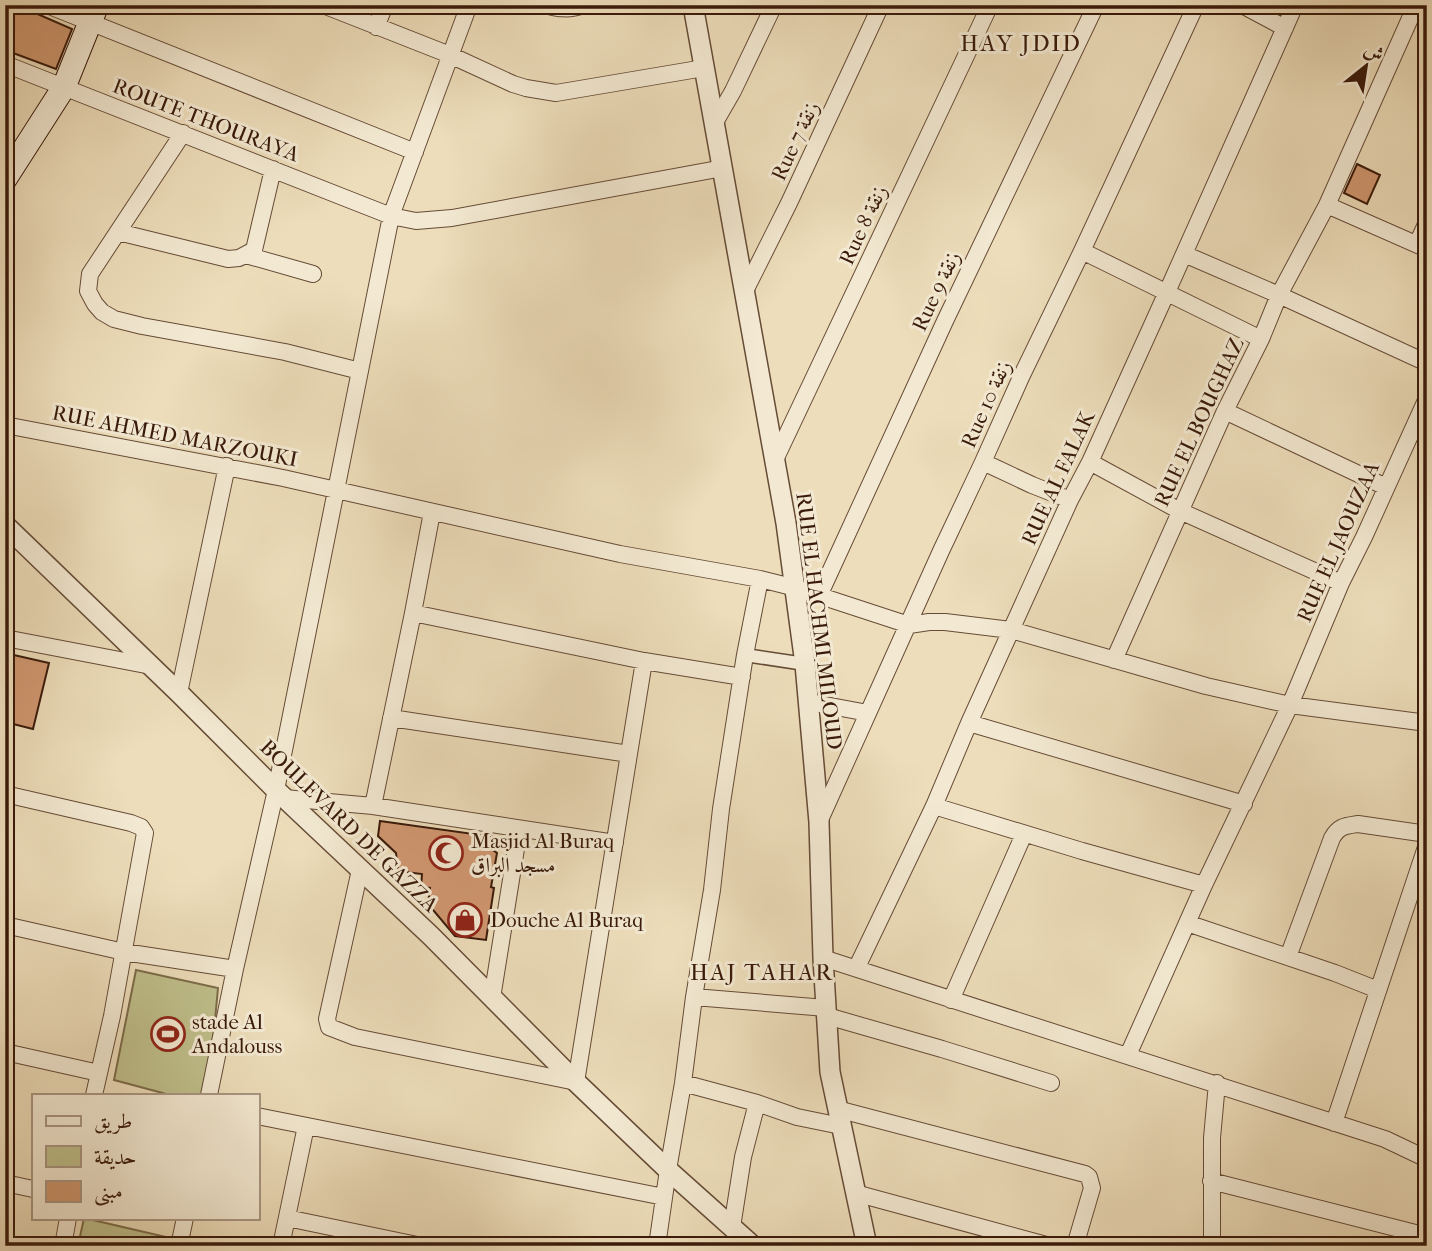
<svg xmlns="http://www.w3.org/2000/svg" width="1432" height="1251" viewBox="0 0 1432 1251" font-family="'IM FELL French Canon',Amiri,serif">
<rect width="100%" height="100%" fill="#edddba"/>
<filter id="stains"><feTurbulence type="fractalNoise" baseFrequency=".00286" numOctaves="4"/><feColorMatrix values="0 0 0 0 .2 0 0 0 0 .09 0 0 0 0 .02 0 0 0 .5 -.17"/></filter>
<radialGradient id="worn" r=".72"><stop offset=".6" stop-color="#630" stop-opacity="0"/><stop offset="1" stop-color="#630" stop-opacity=".3"/></radialGradient>
<path fill="#bfbf8b" stroke="#7c6c4a" stroke-width="2" d="M 136,970 L 218,988 L 208,1095 L 170,1095 L 114,1080 Z
M 84,1218 L 166,1237 L 164,1246 L 78,1246 Z"/>
<path fill="#d09770" stroke="#391a0a" stroke-width="2" d="M 5,5 L 17,5 L 72,29 L 56,69 L 5,50 Z
M 1357,164 L 1380,175 L 1367,204 L 1344,193 Z
M 5,653 L 49,663 L 33,729 L 5,722 Z
M 380,821 L 495,837 L 493,850 L 497,853 L 491,887 L 494,888 L 486,940 L 455,936 L 428,904 L 430,888 L 421,887 L 422,874 L 398,871 L 396,853 L 378,836 Z"/>
<g fill="none" stroke-linecap="round" stroke-linejoin="round">
<g stroke="#664b36" stroke-width="15">
<path id="pedestrian" d="M 745,655 L 805,664"/>
</g>
<g stroke="#664b36" stroke-width="18">
<path id="minor" d="M 47,5 L 415,152
M 323,5 L 450,55 L 513,84 L 526,88 L 556,93 L 704,68
M 545,5 C 559,9 570,10 583,5
M 1242,5 L 1285,28
M 376,27 L 385,5
M 5,64 L 391,216 L 416,221 L 452,218 L 723,168
M 714,124 L 733,91 L 774,5
M 183,133 L 90,274 L 88,291 L 95,304 L 102,312 L 114,319 L 142,326 L 285,352 L 360,371
M 1327,205 L 1427,249
M 118,232 L 228,259 L 239,258 L 254,250 L 273,169
M 1417,244 L 1427,222
M 1082,251 L 1261,339
M 1184,254 L 1279,295 L 1427,363
M 246,255 L 313,274
M 744,293 L 789,203 L 881,5
M 1225,411 L 1386,487
M 5,425 L 283,478 L 620,554 L 760,579 L 796,588 L 909,625 L 929,622 L 945,622 L 1011,630 L 1206,686 L 1290,705 L 1427,723
M 774,462 L 990,5
M 983,462 L 1032,485 L 1070,500
M 1090,462 L 1180,511 L 1341,583
M 819,596 L 945,321 L 1096,5
M 413,613 L 644,661 L 742,677
M 5,638 L 151,666
M 1114,660 L 1225,411 L 1261,339 L 1279,295 L 1327,205 L 1416,5
M 179,693 L 227,466
M 809,702 L 868,713
M 391,718 L 629,754
M 969,723 L 1244,804
M 5,794 L 131,823 L 141,827 L 145,833 L 112,1016 L 94,1095
M 284,798 L 373,806 L 615,843
M 373,806 L 413,613 L 432,512
M 934,806 L 1082,851 L 1204,885
M 819,822 L 941,551 L 983,462 L 1022,375 L 1082,251 L 1196,5
M 360,870 L 327,1019 L 329,1027 L 355,1037 L 576,1082 L 644,661
M 1187,923 L 1335,973 L 1378,990
M 5,925 L 124,952 L 235,969
M 1288,957 L 1332,838 C 1339,826 1345,826 1358,824 L 1427,834
M 823,958 L 1385,1139 L 1427,1159
M 857,967 L 934,806 L 969,723 L 1070,500 L 1090,462 L 1167,292 L 1295,5
M 694,997 L 826,1008
M 492,998 L 519,830
M 951,1000 L 1024,834
M 827,1016 L 942,1049 L 1051,1083
M 5,1052 L 99,1073
M 1128,1055 L 1204,885 L 1290,705 L 1341,583 L 1364,537 L 1427,398
M 683,1083 L 757,1103 L 797,1117 L 841,1126
M 209,1095 L 235,969 L 276,790 L 391,216 L 469,5
M 837,1109 L 1085,1174 L 1089,1177 L 1092,1188 L 1075,1246
M 257,1116 L 664,1197
M 1334,1123 L 1427,844
M 1211,1181 L 1427,1236
M 5,1183 L 33,1189
M 855,1193 L 1050,1246
M 287,1218 L 422,1246
M 732,1227 L 743,1157 L 757,1103
M 63,1246 L 68,1218
M 179,1246 L 185,1218
M 281,1246 L 306,1126
M 657,1246 L 668,1170 L 683,1083 L 694,997 L 712,890 L 721,809 L 745,655 L 760,579
M 1212,1246 L 1212,1138 L 1217,1083"/>
</g>
<g stroke="#664b36" stroke-width="22">
<path id="tertiary" d="M 693,5 L 786,523 L 805,664 L 819,822 L 823,958 L 830,1072 L 867,1246
M 5,525 L 179,693 L 276,790 L 431,936 L 576,1082 L 668,1170 L 753,1246"/>
</g>
<g stroke="#391a0a" stroke-width="25">
<path id="secondary" d="M 5,179 L 64,87 L 97,5"/>
</g>
<use href="#pedestrian" stroke="#f3e9d2" stroke-width="12"/>
<use href="#minor" stroke="#f3e9d2" stroke-width="16"/>
<use href="#tertiary" stroke="#f3e9d2" stroke-width="19"/>
<use href="#secondary" stroke="#f3e9d2" stroke-width="23"/>
</g>
<defs>
<g id="mosque-ring" transform="scale(1.75)"><circle r="9.5" fill="#f3e9d2" stroke="#8f2418" stroke-width="1.5"/><path d="M3.5-4.9A6 6 0 1 0 3.5 4.9A5 5 0 1 1 3.5-4.9Z" fill="#8f2418"/></g>
<g id="shop-ring" transform="scale(1.75)"><circle r="9.5" fill="#f3e9d2" stroke="#8f2418" stroke-width="1.5"/><path d="M-5-2.5h2.3a2.7 3.5 0 0 1 5.4 0H5L5.5 6h-11ZM-1.5-2.5h3a1.5 2.3 0 0 0-3 0Z" fill="#8f2418"/></g>
<g id="stadium-ring" transform="scale(1.75)"><circle r="9.5" fill="#f3e9d2" stroke="#8f2418" stroke-width="1.5"/><path d="M0-5a6.5 5 0 1 0 0 10a6.5 5 0 1 0 0-10ZM-3.5-1.8h7v3.6h-7Z" fill="#8f2418"/></g>
</defs>
<g fill-rule="evenodd">
<use href="#mosque-ring" x="446" y="853"/>
<use href="#shop-ring" x="465" y="920"/>
<use href="#stadium-ring" x="168" y="1034"/>
</g>
<g text-anchor="middle" dominant-baseline="central" stroke-width="6" stroke-linejoin="round" paint-order="stroke">
<g font-size="21" fill="#391a0a" stroke="#f3e9d2">
<text transform="translate(206 120) rotate(21)">ROUTE THOURAYA</text>
<text transform="translate(795 141) rotate(-65)">Rue 7 زنقة</text>
<text transform="translate(863 225) rotate(-65)">Rue 8 زنقة</text>
<text transform="translate(936 291) rotate(-65)">Rue 9 زنقة</text>
<text transform="translate(986 404) rotate(-66)">Rue 10 زنقة</text>
<text transform="translate(1199 422) rotate(-65)">RUE EL BOUGHAZ</text>
<text transform="translate(175 436) rotate(11)">RUE AHMED MARZOUKI</text>
<text transform="translate(1058 478) rotate(-65)">RUE AL FALAK</text>
<text transform="translate(1338 542) rotate(-66)">RUE EL JAOUZAA</text>
<text transform="translate(819 621) rotate(83)">RUE EL HACHMI MILOUD</text>
<text transform="translate(349 826) rotate(44)">BOULEVARD DE GAZZA</text>
</g>
<g font-size="21" fill="#391a0a" stroke="#f3e9d2" text-anchor="start">
<text x="471" y="841">Masjid Al Buraq<tspan x="471" dy="24">مسجد البراق</tspan></text>
<text x="490" y="920">Douche Al Buraq</text>
<text x="192" y="1022">stade Al<tspan x="192" dy="24">Andalouss</tspan></text>
</g>
<g font-size="23" letter-spacing="2" fill="#391a0a" stroke="#f3e9d2">
<text x="1021" y="43">HAY JDID</text>
<text x="762" y="972">HAJ TAHAR</text>
</g>
</g>
<rect width="1432" height="1251" fill="none" stroke="#edddba" stroke-width="28"/>
<rect x="7" y="7" width="1418" height="1237" fill="none" stroke="#391a0a" stroke-width="3.5"/>
<rect x="14" y="14" width="1404" height="1223" fill="none" stroke="#391a0a" stroke-width="2"/>
<rect x="32" y="1094" width="228" height="126" fill="#f3e9d2" stroke="#a99682" stroke-width="2"/>
<rect x="46" y="1116" width="35" height="10" fill="#f3e9d2" stroke="#a99682" stroke-width="2"/>
<text x="94" y="1128" font-size="21" fill="#391a0a">طريق</text>
<rect x="46" y="1146" width="35" height="21" fill="#bfbf8b" stroke="#a99682" stroke-width="2"/>
<text x="94" y="1164" font-size="21" fill="#391a0a">حديقة</text>
<rect x="46" y="1181" width="35" height="21" fill="#d09770" stroke="#a99682" stroke-width="2"/>
<text x="94" y="1198" font-size="21" fill="#391a0a">مبنى</text>
<g transform="translate(1366 66) rotate(30)" stroke="#f3e9d2" stroke-width="5" paint-order="stroke">
<path d="M0-5L12 26L0 18L-12 26Z" fill="#391a0a"/>
<text y="-10" font-size="19" font-weight="bold" text-anchor="middle" fill="#391a0a">ش</text>
</g>
<rect width="100%" height="100%" filter="url(#stains)"/>
<rect width="100%" height="100%" fill="url(#worn)"/>
</svg>
